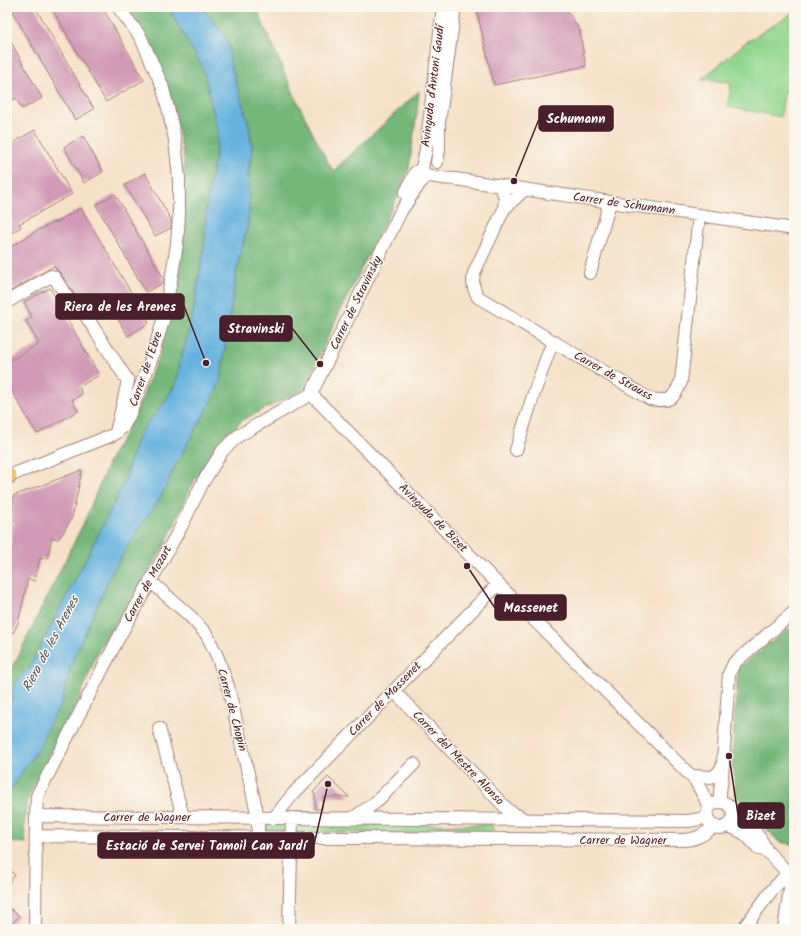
<svg xmlns="http://www.w3.org/2000/svg" width="801" height="936" viewBox="0 0 801 936" font-family="Kalam,sans-serif">
<rect width="100%" height="100%" fill="#fbf7ec"/>
<filter id="ink" filterUnits="userSpaceOnUse"><feTurbulence type="fractalNoise" baseFrequency=".025" numOctaves="2"/><feDisplacementMap in="SourceGraphic" scale="8" xChannelSelector="R" yChannelSelector="G"/><feConvolveMatrix kernelMatrix="1 2 1 2 8 2 1 2 1" color-interpolation-filters="sRGB"/></filter>
<filter id="wash" filterUnits="userSpaceOnUse"><feTurbulence type="fractalNoise" baseFrequency=".012" numOctaves="4" result="noise"/><feDisplacementMap in="SourceGraphic" scale="16" xChannelSelector="R" yChannelSelector="G"/><feGaussianBlur stdDeviation="0.9" result="paint"/><feColorMatrix in="noise" values="0 0 0 0 0 0 0 0 0 0 0 0 0 0 0 0 0 1.4 0 .05"/><feComposite in="paint" operator="in"/></filter>
<g filter="url(#wash)">
<rect width="100%" height="100%" fill="#f5e1c7"/>
<path fill="#90d58e" stroke="#6d7a5c" d="M 794,12 L 794,94 L 784,92 L 781,117 L 728,107 L 731,82 L 701,80 L 745,43 Z
M 287,822 L 286,832 L 264,832 L 262,824 Z
M 298,824 L 492,825 C 494,829 493,832 490,834 L 299,832 C 297,830 297,827 298,824 Z"/>
<path fill="#74b679" stroke="#5f6a52" d="M 126,7 L 168,7 L 203,68 L 218,132 L 215,157 L 206,207 L 205,241 L 194,308 L 189,331 L 181,359 L 178,376 L 175,385 L 163,405 L 145,426 L 137,440 L 128,467 L 126,478 L 117,497 L 86,559 L 29,668 C 23,674 17,680 14,688 C 10,698 11,709 7,719 L 7,670 L 14,664 L 85,520 L 112,454 L 126,432 L 139,406 L 161,350 L 169,317 L 184,196 L 184,159 L 176,121 L 168,89 L 158,60 L 141,29 Z
M 201,7 L 256,7 C 280,63 303,118 333,171 L 419,91 L 417,112 L 409,168 L 401,188 L 391,210 L 341,309 L 304,389 L 243,420 L 224,438 L 195,479 L 165,545 L 99,649 L 79,699 L 30,794 L 26,807 L 24,827 L 26,843 L 7,842 L 7,796 L 21,774 L 40,746 L 48,726 L 62,703 L 68,676 L 74,657 L 113,570 L 144,521 L 161,497 L 174,468 L 211,402 L 220,383 L 236,274 L 247,227 L 249,210 L 248,175 L 252,146 L 249,126 L 239,92 L 230,63 L 229,48 L 226,38 L 219,28 Z
M 794,625 L 794,845 L 779,842 L 736,796 L 732,759 L 738,668 Z"/>
<path fill="#66b2df" stroke="#586885" d="M 168,7 L 201,7 L 219,28 L 226,38 L 229,48 L 230,63 L 239,92 L 249,126 L 252,146 L 248,175 L 249,210 L 247,227 L 236,274 L 220,383 L 211,402 L 174,468 L 161,497 L 144,521 L 113,570 L 74,657 L 68,676 L 62,703 L 48,726 L 40,746 L 21,774 L 7,796 L 7,719 C 11,709 10,698 14,688 C 17,680 23,674 29,668 L 86,559 L 117,497 L 126,478 L 128,467 L 137,440 L 145,426 L 163,405 L 175,385 L 178,376 L 181,359 L 189,331 L 194,308 L 205,241 L 206,207 L 215,157 L 218,132 L 203,68 Z"/>
<g id="blocks">
<path fill="#d09ab6" d="M 10,7 L 35,7 L 94,109 L 75,120 Z
M 51,7 L 102,7 L 144,80 L 106,102 Z
M 476,7 L 565,7 L 579,29 L 586,66 L 494,85 Z
M 7,35 L 42,98 L 22,109 L 16,98 L 7,103 Z
M 35,130 L 72,194 L 19,224 L 21,227 L 7,235 L 7,146 Z
M 83,136 L 103,172 L 84,183 L 64,147 Z
M 145,173 L 171,220 L 171,228 L 155,236 L 125,185 Z
M 115,194 L 164,279 L 163,283 L 146,292 L 96,205 Z
M 81,208 L 149,323 L 128,336 L 104,295 L 85,305 L 81,304 L 60,273 L 57,270 L 54,266 L 7,293 L 7,249 L 35,232 L 54,222 L 55,223 Z
M 50,288 L 99,375 L 79,387 L 82,394 L 72,400 L 78,411 L 37,434 L 7,383 L 7,362 L 39,344 L 26,321 L 32,317 L 24,302 Z
M 82,470 L 72,518 L 59,539 L 52,538 L 47,559 L 40,558 L 35,581 L 28,579 L 18,623 L 13,633 L 7,630 L 7,576 L 12,529 L 13,496 Z
M 328,777 L 349,797 L 323,797 L 322,809 L 315,809 L 315,795 L 313,792 Z
M 7,868 L 15,875 L 7,885 Z
M 7,906 L 19,916 L 8,929 L 7,929 Z"/>
</g>
</g>
<g filter="url(#ink)">
<use href="#blocks" fill-opacity="0" stroke="#a08079" stroke-width="1"/>
<g fill="none" stroke-linecap="round" stroke-linejoin="round">
<g stroke="#a08079" stroke-width="14">
<path id="minor" d="M 443,7 L 426,149 L 422,168 C 423,171 422,171 425,174 C 429,177 449,179 455,179 L 794,229
M 437,162 L 439,150 L 439,123 L 455,7
M 498,185 L 503,191 L 505,199 L 504,209 L 474,273 C 472,284 473,287 478,297 L 650,399 C 670,402 673,400 681,382 L 699,215
M 405,194 L 415,173 L 422,168
M 504,209 L 525,189
M 590,273 L 610,202
M 7,302 L 51,276 L 54,277 L 76,311 L 84,313 L 128,381 L 116,433
M 311,394 L 498,584 L 695,780 L 704,796 L 709,808
M 311,394 L 401,211 L 420,183 L 428,175
M 516,450 L 534,393 L 549,351 L 555,342
M 9,476 L 115,434 L 123,427 L 129,416 L 151,360 L 163,321 L 171,280 L 177,244 L 179,215 L 179,179 L 175,140 L 169,112 L 162,85 L 140,36 L 118,7
M 150,581 L 191,617 L 207,635 L 217,656 L 228,686 L 258,817 L 258,837
M 394,691 L 509,811 L 524,819
M 159,728 L 183,817
M 692,776 L 711,777 L 717,774 L 723,766
M 720,802 L 720,793 L 722,777 L 729,674 L 734,663 L 794,612
M707 815a13 13 0 1 1 26 0a13 13 0 1 1-26 0Z
M 36,816 L 688,821 L 700,819 L 707,816
M 274,818 L 293,794 L 498,584
M 353,818 L 375,803 L 414,764
M 732,818 L 742,819 L 751,826 L 761,840 L 767,851 L 788,873 L 790,888 L 784,929
M 727,825 L 745,834 L 759,849 L 764,850
M 36,836 L 682,840 C 696,840 703,835 715,826
M 35,929 L 36,816 L 37,796 L 119,637 L 182,525 L 203,482 L 223,450 L 238,436 L 311,394
M 289,929 L 292,818
M 743,929 L 772,890 L 788,873"/>
</g>
<g stroke="#a08079" stroke-width="17">
<path id="major" d="M 7,477 L 9,476"/>
</g>
<use href="#minor" stroke="#fff" stroke-width="12"/>
<use href="#major" stroke="#f0c369" stroke-width="15"/>
</g>
</g>
<g text-anchor="middle" dominant-baseline="central" stroke-width="3" stroke-linejoin="round" paint-order="stroke">
<g font-size="12" fill="#4a1f2b" stroke="#fbf7ec">
<text transform="translate(433 86) rotate(-83)">Avinguda d'Antoni Gaudí</text>
<text transform="translate(624 204) rotate(8)">Carrer de Schumann</text>
<text transform="translate(356 303) rotate(-64)">Carrer de Stravinsky</text>
<text transform="translate(146 369) rotate(-71)">Carrer de l'Ebre</text>
<text transform="translate(613 376) rotate(29)">Carrer de Strauss</text>
<text transform="translate(433 518) rotate(45)">Avinguda de Bizet</text>
<text transform="translate(148 584) rotate(-61)">Carrer de Mozart</text>
<text transform="translate(385 699) rotate(-46)">Carrer de Massenet</text>
<text transform="translate(232 710) rotate(75)">Carrer de Chopin</text>
<text transform="translate(458 758) rotate(46)">Carrer del Mestre Alonso</text>
<text x="147" y="817">Carrer de Wagner</text>
<text x="623" y="840">Carrer de Wagner</text>
</g>
<g font-size="13" font-style="italic" fill="#54526a" stroke="#fbf7ec">
<text transform="translate(51 644) rotate(-62)">Riera de les Arenes</text>
</g>
</g>
<path fill="none" stroke="#4a1f2b" stroke-width="1.5" d="M514 181L539 119M206 363L184 306M320 364L292 328M467 566L495 608M729 756L738 815M328 784L314 845"/>
<g fill="#4a1f2b" stroke="#fbf7ec" stroke-width="1.5">
<circle cx="514" cy="181" r="4"/>
<circle cx="206" cy="363" r="4"/>
<circle cx="320" cy="364" r="4"/>
<circle cx="467" cy="566" r="4"/>
<circle cx="729" cy="756" r="4"/>
<circle cx="328" cy="784" r="4"/>
</g>
<g fill="#4a1f2b" stroke="#4a1f2b" stroke-width="1.5">
<rect x="539" y="106" width="74" height="25" rx="4"/>
<rect x="56" y="294" width="128" height="25" rx="4"/>
<rect x="220" y="316" width="72" height="25" rx="4"/>
<rect x="495" y="595" width="71" height="25" rx="4"/>
<rect x="738" y="803" width="46" height="25" rx="4"/>
<rect x="98" y="833" width="216" height="25" rx="4"/>
</g>
<g font-size="13" text-anchor="middle" font-weight="bold" fill="#fff">
<text x="576" y="123">Schumann</text>
<text x="120" y="311">Riera de les Arenes</text>
<text x="256" y="333">Stravinski</text>
<text x="531" y="612">Massenet</text>
<text x="761" y="820">Bizet</text>
<text x="206" y="850">Estació de Servei Tamoil Can Jardí</text>
</g>
<rect width="801" height="936" fill="none" stroke="#fbf7ec" stroke-width="24"/>
</svg>
